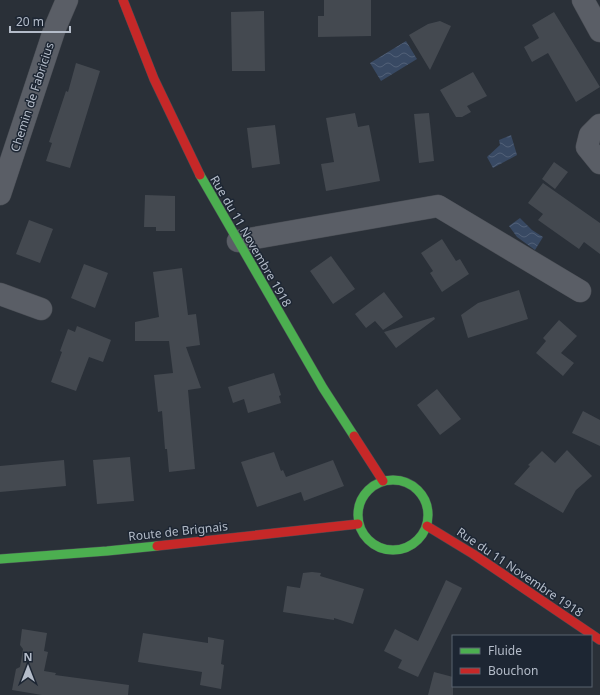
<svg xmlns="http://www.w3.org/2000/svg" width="600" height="695" viewBox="0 0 600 695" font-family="'Noto Sans',sans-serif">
<defs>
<pattern id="water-waves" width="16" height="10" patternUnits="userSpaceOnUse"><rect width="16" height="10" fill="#384963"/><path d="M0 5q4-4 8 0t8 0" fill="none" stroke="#526178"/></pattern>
</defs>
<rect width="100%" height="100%" fill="#2a3038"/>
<path fill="url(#water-waves)" d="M 406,41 L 417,59 L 381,81 L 370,63 Z
M 511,135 L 517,155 L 493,168 L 487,157 L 500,145 L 499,140 Z
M 520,218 L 532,230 L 543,237 L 535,250 L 517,237 L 509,226 Z"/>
<path fill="#444950" d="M 324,0 L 371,0 L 371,36 L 318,37 L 318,16 L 324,16 Z
M 264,11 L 265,71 L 232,71 L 231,12 Z
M 554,12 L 600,87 L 576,102 L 548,53 L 532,62 L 524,47 L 539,38 L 532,25 Z
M 440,21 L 451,26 L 430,70 L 409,35 L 428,24 Z
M 76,63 L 100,71 L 70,168 L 46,161 L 52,143 L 49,142 L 66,91 L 68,92 Z
M 473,72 L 487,96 L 467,106 L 471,112 L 462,117 L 456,117 L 440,90 Z
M 355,113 L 358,127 L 369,125 L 380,181 L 326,191 L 321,164 L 334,162 L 326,118 Z
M 429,113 L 434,161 L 419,163 L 414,114 Z
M 275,125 L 280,164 L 252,168 L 247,128 Z
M 554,162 L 568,172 L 555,189 L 542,179 Z
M 543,183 L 600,223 L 600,254 L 584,242 L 579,249 L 538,220 L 543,214 L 528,203 Z
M 145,195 L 175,196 L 175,231 L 156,231 L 156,227 L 144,227 Z
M 29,220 L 53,229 L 40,263 L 16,254 Z
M 442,239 L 456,261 L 460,259 L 469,274 L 442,292 L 430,273 L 433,271 L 421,253 Z
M 331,256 L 355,289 L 333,304 L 310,271 Z
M 84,264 L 108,273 L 95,308 L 71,298 Z
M 182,268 L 188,315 L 196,314 L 200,345 L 186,347 L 201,388 L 188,390 L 195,469 L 169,472 L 167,449 L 165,449 L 162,411 L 158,412 L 154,375 L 173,373 L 169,341 L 135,341 L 135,322 L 159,317 L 153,272 Z
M 519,290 L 528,319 L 468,338 L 461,315 L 478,303 Z
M 384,292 L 403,317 L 383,330 L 375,321 L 366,328 L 355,314 Z
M 434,317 L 435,319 L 396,348 L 384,332 Z
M 559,320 L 577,336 L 561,353 L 574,363 L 563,376 L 536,353 L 546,341 L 543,338 Z
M 77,326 L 111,340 L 103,362 L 89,357 L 76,391 L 51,382 L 62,352 L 60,351 L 68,329 L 75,332 Z
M 274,373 L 281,395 L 279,396 L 281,403 L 248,413 L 244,399 L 233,403 L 228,387 Z
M 437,389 L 461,419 L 440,435 L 417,405 Z
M 583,411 L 600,420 L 600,446 L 572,433 Z
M 567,450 L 592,476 L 576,490 L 563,513 L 514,484 L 530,466 L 528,465 L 542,451 L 555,463 Z
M 274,452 L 281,471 L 283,470 L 286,477 L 333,460 L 344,486 L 304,501 L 301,492 L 257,507 L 241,462 Z
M 130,457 L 134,501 L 97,504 L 93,460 Z
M 64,460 L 66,486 L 0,492 L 0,466 Z
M 312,572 L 321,573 L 320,576 L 364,589 L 353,624 L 334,618 L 334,620 L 283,612 L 287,586 L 300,588 L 303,573 Z
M 446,580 L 462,588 L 418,677 L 398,668 L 402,660 L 384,651 L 395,629 L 418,641 Z
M 22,629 L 47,633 L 44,651 L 48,652 L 44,671 L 56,673 L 55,675 L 129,685 L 128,695 L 42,695 L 12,690 L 16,669 L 20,667 L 23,649 L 20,645 Z
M 143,633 L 208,643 L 208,637 L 224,640 L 221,664 L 224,665 L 221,689 L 200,685 L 202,672 L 138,662 Z
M 434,672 L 453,677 L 453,695 L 428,695 Z"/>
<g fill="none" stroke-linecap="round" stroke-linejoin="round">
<g stroke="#484c53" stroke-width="23">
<path id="street" d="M 583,0 L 600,31
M 600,125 L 590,135 L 587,147 L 600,163
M 0,194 L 55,28 L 67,0
M 238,241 L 438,206 L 580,291
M 0,294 L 41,309"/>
</g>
<g stroke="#484c53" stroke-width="10">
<path id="fast" d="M 200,175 L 323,388 L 354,436
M358 515a35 35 0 1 1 70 0a35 35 0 1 1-70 0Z
M 0,559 L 107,551 L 157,546"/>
</g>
<g stroke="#484c53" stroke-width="10">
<path id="jam" d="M 123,0 L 154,79 L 200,175
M 354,436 L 383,481
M 427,526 L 473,554 L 600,640
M 157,546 L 358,524"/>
</g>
<use href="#street" stroke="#5a5e66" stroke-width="22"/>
<use href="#fast" stroke="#4caf50" stroke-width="9"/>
<use href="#jam" stroke="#c62828" stroke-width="9"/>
</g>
<g text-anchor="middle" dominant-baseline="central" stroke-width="3" stroke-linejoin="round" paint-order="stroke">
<g font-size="12" fill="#b4bcc9" stroke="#1d2633">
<text transform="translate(32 97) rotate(-72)">Chemin de Fabricius</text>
<text transform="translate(251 241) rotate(60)">Rue du 11 Novembre 1918</text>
<text transform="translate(178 531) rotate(-6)">Route de Brignais</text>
<text transform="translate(520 572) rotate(34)">Rue du 11 Novembre 1918</text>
</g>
</g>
<rect x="452" y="635" width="140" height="52" fill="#1d2633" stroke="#59626f"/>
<rect x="460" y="648" width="20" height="6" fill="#4caf50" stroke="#59626f"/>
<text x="488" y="655" font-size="12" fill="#b4bcc9">Fluide</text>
<rect x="460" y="668" width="20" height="6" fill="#c62828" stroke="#59626f"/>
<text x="488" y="675" font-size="12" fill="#b4bcc9">Bouchon</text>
<g transform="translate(28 667)" stroke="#1d2633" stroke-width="3" paint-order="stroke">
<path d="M0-3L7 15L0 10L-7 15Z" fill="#b4bcc9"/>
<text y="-6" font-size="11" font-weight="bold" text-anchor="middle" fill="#b4bcc9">N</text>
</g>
<path d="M10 26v6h60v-6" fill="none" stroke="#b4bcc9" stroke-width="2"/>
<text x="16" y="26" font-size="12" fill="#b4bcc9" stroke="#1d2633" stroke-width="3" paint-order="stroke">20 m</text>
</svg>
